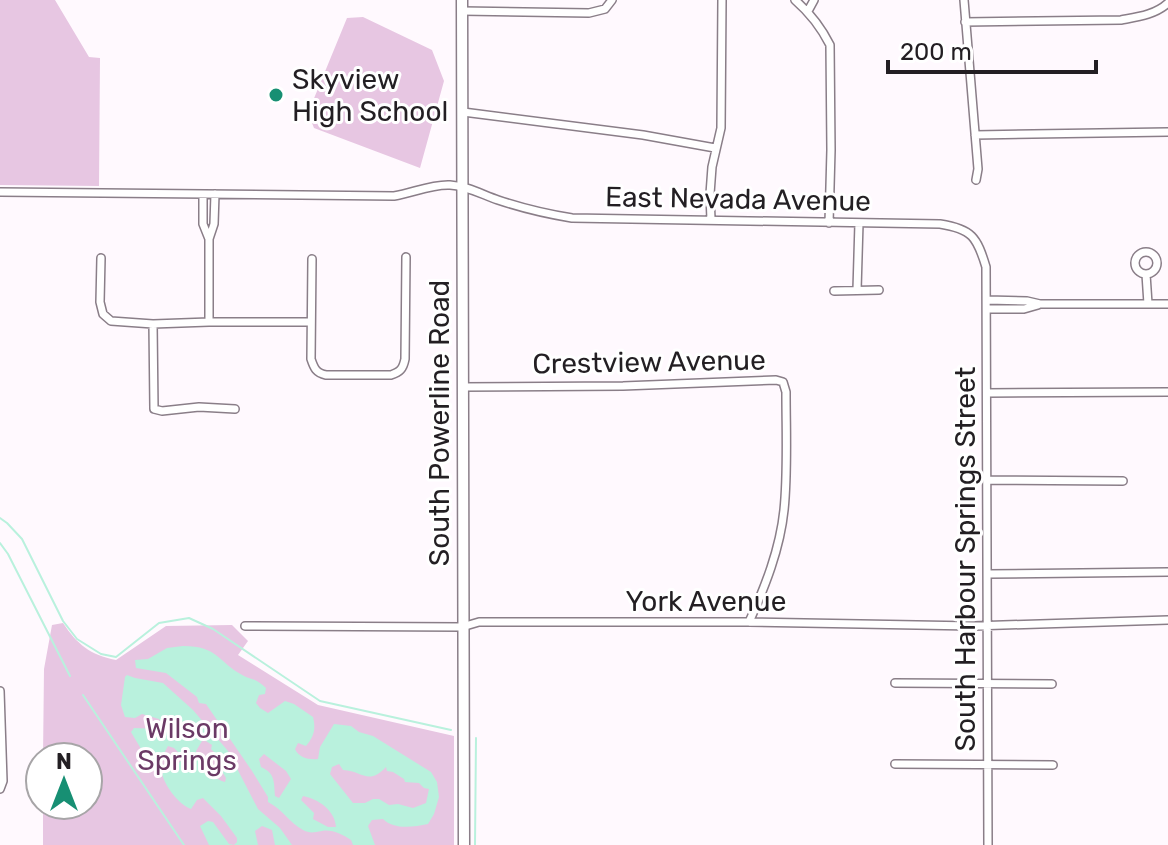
<svg xmlns="http://www.w3.org/2000/svg" width="1168" height="845" viewBox="0 0 1168 845" font-family="Rubik,sans-serif">
<rect width="100%" height="100%" fill="#fff9fe"/>
<path fill="#e7c6e2" d="M 0,0 L 55,0 L 89,57 L 100,58 L 99,186 L 0,185 Z
M 363,17 L 432,50 L 444,81 L 420,168 L 314,128 L 308,113 L 347,18 Z
M 63,623 C 77,644 90,655 116,660 L 166,626 L 232,625 L 248,641 L 238,655 L 318,705 L 454,736 L 454,845 L 43,845 L 43,805 L 88,805 L 88,757 L 43,757 L 44,669 L 52,625 Z"/>
<path fill="#b9f1dd" fill-rule="evenodd" d="M 183,646 C 219,646 217,662 244,676 C 255,681 255,678 266,688 L 265,694 L 259,695 L 256,703 L 260,708 L 268,713 L 285,701 L 294,704 L 313,717 C 316,729 314,737 306,746 L 298,743 L 295,749 C 299,758 309,760 318,759 L 320,747 L 334,724 L 351,726 L 359,732 L 373,736 L 431,772 L 437,782 L 439,797 L 434,814 L 428,824 C 413,827 394,830 383,819 L 372,820 L 368,826 L 375,845 L 353,845 L 351,840 C 343,835 332,829 322,831 C 314,832 311,834 303,830 C 290,823 282,809 268,802 L 268,797 L 252,771 L 206,704 L 199,703 L 197,697 L 166,673 L 136,668 L 135,660 L 148,659 L 167,648 ZM 264,754 L 286,771 L 291,779 L 279,798 L 275,796 C 274,782 275,773 261,767 L 259,759 ZM 339,764 L 343,770 C 363,771 368,786 386,767 L 387,771 L 393,772 L 404,779 L 405,782 L 419,783 L 424,788 L 429,789 L 426,803 L 413,808 L 398,804 L 389,805 L 379,799 L 373,799 L 365,803 L 353,803 L 330,774 L 332,767 ZM 303,796 C 318,799 335,810 336,827 L 328,827 L 313,819 L 314,813 L 301,800 Z
M 127,675 L 135,678 L 163,683 L 193,710 L 228,751 L 258,809 L 280,828 L 292,845 L 275,845 L 272,830 L 262,826 L 255,831 L 258,845 L 209,845 L 200,826 L 208,821 L 213,822 L 229,844 L 234,845 L 237,842 L 237,838 L 221,816 L 203,798 L 197,800 L 191,809 C 179,805 165,786 162,774 C 169,766 180,766 183,757 L 174,748 L 168,746 L 160,761 L 154,764 L 147,759 L 131,732 L 134,728 L 159,729 L 162,723 L 159,719 L 142,714 L 135,718 L 125,717 L 121,705 L 125,677 ZM 202,741 L 206,741 L 212,745 L 211,749 L 215,753 L 215,761 L 221,765 L 220,768 L 226,778 L 225,782 C 213,779 198,764 196,751 Z"/>
<g fill="none" stroke-linecap="round" stroke-linejoin="round">
<path stroke="#b9f1dd" stroke-width="2" d="M 0,518 L 7,523 L 22,539 L 63,621 L 77,639 L 101,654 L 116,657 L 159,623 L 189,618 L 213,629 L 320,701 L 451,730
M 0,543 L 8,554 L 70,676
M 83,695 L 184,845
M 475,845 L 476,738"/>
<g stroke="#8a7e88" stroke-width="10">
<path id="street" d="M 795,0 C 810,13 821,27 830,45 L 831,150 L 829,223
M 964,0 L 978,169 L 976,180
M 462,11 L 589,13 L 605,9 L 612,0
M 808,11 L 814,0
M 965,22 L 1121,20 C 1137,17 1155,15 1168,3
M 463,112 L 643,135 L 715,148
M 975,135 L 1168,132
M 0,192 L 394,196 C 413,193 431,184 450,185 C 467,186 481,194 498,200 C 522,208 547,214 572,218 L 940,224 C 972,229 977,237 986,267 L 988,845
M 203,194 L 203,224 L 209,239 L 214,224 L 215,194
M 711,220 L 710,194 L 712,167 L 721,128 L 722,0
M1135 263a11 11 0 1 1 22 0a11 11 0 1 1-22 0Z
M 101,258 L 100,302 L 103,314 L 111,321 L 153,324 L 209,322 L 311,322
M 312,259 L 311,359 C 314,368 316,373 326,375 L 391,375 C 400,372 403,369 405,359 L 406,257
M 1146,274 L 1148,304
M 857,290 L 859,223
M 834,291 L 879,290
M 987,300 L 1027,301 L 1040,304 L 1168,304
M 987,309 L 1024,309 L 1038,305
M 209,322 L 209,239
M 153,324 L 154,409 L 162,411 L 199,407 L 235,409
M 462,387 L 623,386 L 776,380 L 783,382 L 786,392 C 786,431 788,472 784,510 C 780,549 765,587 749,622
M 987,393 L 1168,392
M 988,480 L 1123,481
M 988,574 L 1168,572
M 245,626 L 462,627 L 479,622 L 749,622 L 973,626 L 1168,620
M 895,683 L 1052,684
M 0,691 L 3,781 L 0,789
M 895,764 L 1053,765"/>
</g>
<g stroke="#8a7e88" stroke-width="13">
<path id="secondary" d="M 462,0 L 464,845"/>
</g>
<use href="#street" stroke="#fff" stroke-width="7"/>
<use href="#secondary" stroke="#fff" stroke-width="10"/>
</g>
<circle fill="#178f73" stroke="#fff" stroke-width="3" cx="276" cy="95" r="8"/>
<g text-anchor="middle" dominant-baseline="central" stroke-width="6" stroke-linejoin="round" paint-order="stroke">
<g font-size="28" fill="#231f23" stroke="#fff" text-anchor="start">
<text x="292" y="79">Skyview<tspan x="292" dy="32">High School</tspan></text>
</g>
<g font-size="28" fill="#231f23" stroke="#fff">
<text transform="translate(738 199) rotate(1)">East Nevada Avenue</text>
<text transform="translate(649 362) rotate(-1)">Crestview Avenue</text>
<text transform="translate(439 423) rotate(-90)">South Powerline Road</text>
<text transform="translate(965 559) rotate(-90)">South Harbour Springs Street</text>
<text x="706" y="601">York Avenue</text>
</g>
<g font-size="28" fill="#6b3a66" stroke="#fff">
<text x="187" y="728">Wilson<tspan x="187" dy="32">Springs</tspan></text>
</g>
</g>
<g transform="translate(64 781)"><circle r="38" fill="#ffffff" stroke="#a7a5a7" stroke-width="2"/>
<path d="M0-6L14 30L0 20L-14 30Z" fill="#178f73"/>
<text y="-12" font-size="22" font-weight="bold" text-anchor="middle" fill="#231f23">N</text>
</g>
<path d="M888 60v12h208v-12" fill="none" stroke="#231f23" stroke-width="4"/>
<text x="900" y="60" font-size="24" fill="#231f23" stroke="#ffffff" stroke-width="6" paint-order="stroke">200 m</text>
</svg>
